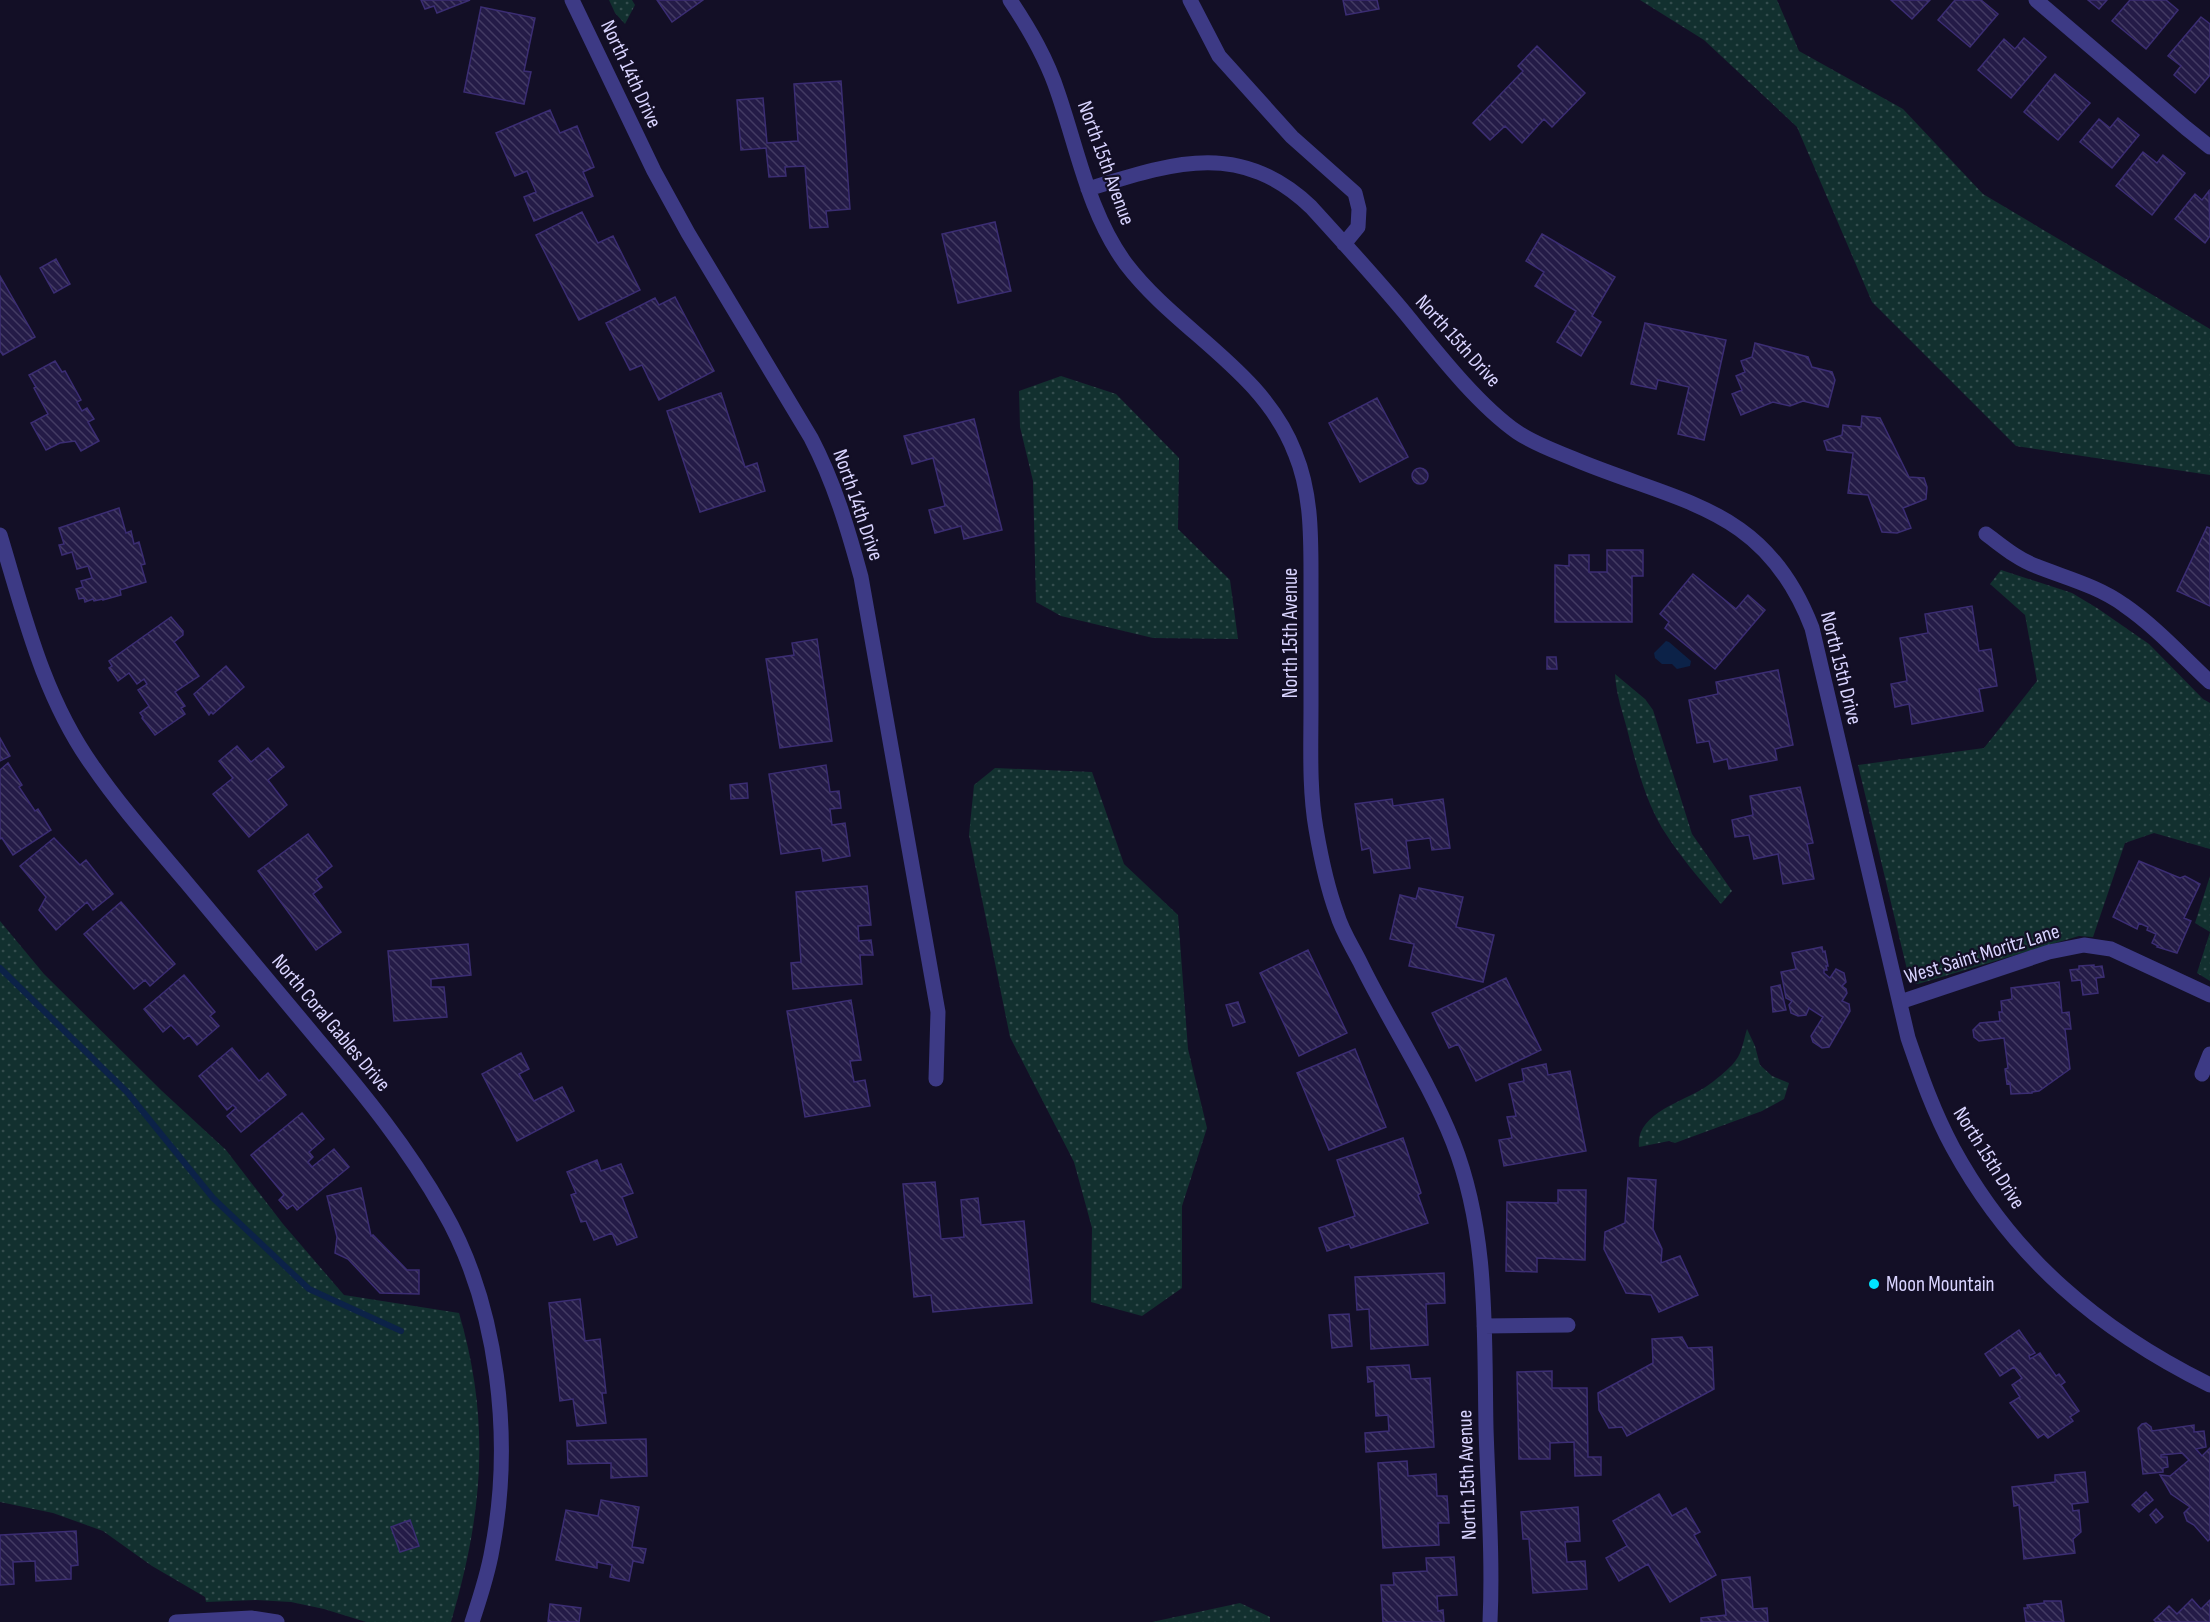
<svg xmlns="http://www.w3.org/2000/svg" width="2210" height="1622" viewBox="0 0 2210 1622" font-family="'Sofia Sans Condensed',sans-serif">
<defs>
<pattern id="grass-dots" width="8" height="8" patternUnits="userSpaceOnUse" patternTransform="scale(1.5)"><rect width="8" height="8" fill="#12302f"/><path d="M2 2h.1M6 6h.1" fill="none" stroke="#344d4e" stroke-width="1.8" stroke-linecap="round"/></pattern>
<pattern id="building-back-hatch" width="6" height="6" patternUnits="userSpaceOnUse" patternTransform="scale(1.5)"><rect width="6" height="6" fill="#241b47"/><path d="M-1 5l2 2M0 0l6 6M5-1l2 2" fill="none" stroke="#433b63"/></pattern>
</defs>
<rect width="100%" height="100%" fill="#130f26"/>
<path fill="url(#grass-dots)" d="M 609,0 L 632,0 L 635,5 L 625,24 L 615,13 Z
M 1640,0 L 1777,0 L 1799,51 L 1903,109 L 1983,194 L 2210,329 L 2210,475 L 2016,446 L 1872,302 L 1797,127 L 1704,40 Z
M 1061,376 L 1116,394 L 1179,458 L 1178,529 L 1230,580 L 1238,639 L 1153,638 L 1061,616 L 1036,602 L 1033,481 L 1020,427 L 1019,391 Z
M 2001,570 L 2072,593 L 2097,608 L 2149,644 L 2203,699 L 2210,703 L 2210,849 L 2154,833 L 2125,843 L 2093,937 L 2079,936 L 1918,984 L 1910,982 L 1858,765 L 1984,748 L 2037,681 L 2025,615 L 1990,584 Z
M 1615,674 L 1645,699 L 1653,710 L 1692,834 L 1732,891 L 1721,904 C 1700,880 1679,855 1662,828 C 1645,799 1636,764 1628,733 C 1623,713 1616,695 1615,674 Z
M 995,768 L 1092,772 L 1124,864 L 1178,915 L 1188,1049 L 1207,1128 L 1182,1206 L 1182,1288 L 1142,1316 L 1091,1302 L 1092,1228 L 1074,1162 L 1010,1037 L 969,835 L 974,785 Z
M 2210,876 L 2210,981 L 2197,973 L 2210,932 L 2195,923 Z
M 0,921 L 44,974 L 162,1091 L 226,1150 L 283,1224 L 344,1295 L 459,1313 C 491,1422 483,1513 451,1622 L 366,1622 L 324,1609 L 291,1602 L 256,1600 L 206,1602 L 205,1597 L 152,1566 L 103,1531 L 53,1513 L 0,1502 Z
M 1747,1029 L 1755,1046 L 1760,1065 L 1772,1076 L 1789,1083 L 1784,1099 L 1762,1111 L 1675,1143 L 1669,1141 L 1639,1147 C 1635,1114 1682,1102 1704,1088 C 1712,1083 1731,1068 1736,1060 C 1742,1053 1744,1038 1747,1029 Z
M 1240,1603 L 1270,1617 L 1270,1622 L 1152,1622 Z"/>
<path fill="#0c2248" d="M 1666,641 L 1669,642 L 1691,661 L 1690,666 L 1677,669 L 1672,664 L 1662,664 L 1655,658 L 1654,653 Z"/>
<g fill="none" stroke-linecap="round" stroke-linejoin="round">
<path stroke="#0c2248" stroke-width="6" d="M 0,968 L 127,1092 L 213,1198 L 309,1289 L 401,1331"/>
</g>
<path fill="url(#building-back-hatch)" stroke="#3b2d73" stroke-width="1.5" d="M 421,0 L 470,0 L 437,13 L 434,6 L 425,9 Z
M 657,0 L 703,0 L 672,22 Z
M 1343,0 L 1377,0 L 1379,9 L 1346,15 Z
M 1891,0 L 1930,0 L 1912,19 Z
M 1955,0 L 1981,0 L 1998,14 L 1970,47 L 1938,20 Z
M 2088,0 L 2107,0 L 2099,9 Z
M 2130,0 L 2166,0 L 2178,10 L 2146,49 L 2112,21 Z
M 481,7 L 535,18 L 524,71 L 531,72 L 524,104 L 464,92 Z
M 2201,17 L 2210,24 L 2210,75 L 2195,93 L 2174,75 L 2181,66 L 2168,56 Z
M 2024,38 L 2046,57 L 2011,98 L 1978,70 L 2004,39 L 2015,49 Z
M 1537,46 L 1585,93 L 1552,127 L 1544,119 L 1522,143 L 1505,126 L 1490,140 L 1473,123 L 1523,71 L 1518,66 Z
M 2055,74 L 2090,103 L 2058,140 L 2024,112 Z
M 841,81 L 850,209 L 826,211 L 828,227 L 810,228 L 805,166 L 785,167 L 786,176 L 769,177 L 766,148 L 741,150 L 737,100 L 763,98 L 767,143 L 798,141 L 794,84 Z
M 550,110 L 560,133 L 577,126 L 594,167 L 583,172 L 593,196 L 534,221 L 524,197 L 536,192 L 527,171 L 515,176 L 496,133 Z
M 2118,118 L 2139,135 L 2112,168 L 2080,142 L 2099,119 L 2110,128 Z
M 2143,152 L 2157,163 L 2163,155 L 2185,173 L 2152,215 L 2116,186 Z
M 2209,191 L 2210,236 L 2205,243 L 2175,219 L 2195,194 L 2202,200 Z
M 582,212 L 598,243 L 613,236 L 640,290 L 579,320 L 536,235 Z
M 995,222 L 1011,291 L 958,303 L 942,234 Z
M 1542,234 L 1615,277 L 1592,316 L 1601,322 L 1581,356 L 1557,342 L 1576,311 L 1535,286 L 1544,272 L 1526,261 Z
M 56,259 L 70,284 L 54,293 L 40,268 Z
M 0,276 L 35,337 L 3,355 L 0,351 Z
M 675,297 L 714,371 L 659,400 L 642,365 L 630,370 L 606,323 L 655,298 L 659,305 Z
M 1645,323 L 1726,340 L 1704,440 L 1678,434 L 1689,387 L 1658,380 L 1656,389 L 1631,384 Z
M 1755,343 L 1808,357 L 1812,367 L 1832,372 L 1835,380 L 1828,407 L 1803,401 L 1790,406 L 1773,402 L 1741,415 L 1732,394 L 1742,390 L 1736,376 L 1745,372 L 1741,361 L 1752,357 Z
M 55,361 L 62,372 L 65,371 L 81,400 L 77,402 L 82,411 L 87,408 L 94,419 L 88,422 L 99,441 L 81,451 L 75,441 L 60,443 L 46,450 L 31,423 L 48,414 L 34,388 L 36,387 L 29,375 Z
M 721,393 L 745,467 L 757,463 L 765,491 L 700,512 L 667,411 Z
M 1377,398 L 1408,457 L 1360,482 L 1329,423 Z
M 1862,416 L 1880,418 L 1909,477 L 1924,478 L 1927,487 L 1926,499 L 1903,508 L 1911,528 L 1897,533 L 1882,532 L 1868,495 L 1848,493 L 1853,453 L 1827,450 L 1824,441 L 1842,435 L 1843,425 L 1861,427 Z
M 974,419 L 1002,530 L 964,539 L 961,526 L 935,533 L 929,510 L 945,506 L 933,458 L 912,464 L 904,436 Z
M1412 476a8 8 0 1 1 16 0a8 8 0 1 1-16 0Z
M 119,508 L 126,533 L 131,531 L 134,544 L 139,542 L 145,564 L 141,565 L 146,582 L 120,590 L 121,595 L 103,600 L 103,599 L 94,601 L 93,599 L 85,602 L 84,598 L 79,599 L 76,589 L 83,587 L 81,581 L 92,578 L 88,566 L 77,569 L 72,552 L 62,555 L 59,545 L 64,544 L 59,528 Z
M 2207,527 L 2210,528 L 2210,606 L 2177,591 Z
M 1607,550 L 1643,550 L 1643,576 L 1632,576 L 1632,622 L 1555,622 L 1555,565 L 1569,566 L 1569,555 L 1589,555 L 1589,572 L 1607,572 Z
M 1693,574 L 1736,609 L 1748,595 L 1765,610 L 1715,669 L 1665,628 L 1669,622 L 1660,614 Z
M 1972,606 L 1979,651 L 1991,649 L 1997,686 L 1979,689 L 1983,711 L 1912,724 L 1909,704 L 1895,707 L 1891,684 L 1907,681 L 1900,638 L 1928,633 L 1925,614 Z
M 171,617 L 183,631 L 183,635 L 174,642 L 199,676 L 175,692 L 185,706 L 181,708 L 185,714 L 155,735 L 142,718 L 143,717 L 140,713 L 149,706 L 138,690 L 147,684 L 144,679 L 137,684 L 129,673 L 118,681 L 109,668 L 112,666 L 109,661 Z
M 817,639 L 832,741 L 780,748 L 766,659 L 794,655 L 792,643 Z
M 1547,657 L 1556,657 L 1557,669 L 1547,669 Z
M 226,666 L 244,687 L 213,714 L 211,712 L 209,715 L 194,694 Z
M 1778,670 L 1793,745 L 1775,749 L 1777,760 L 1729,769 L 1727,759 L 1714,762 L 1709,741 L 1697,743 L 1689,700 L 1718,694 L 1716,682 Z
M 0,738 L 10,756 L 0,761 Z
M 237,746 L 251,762 L 268,748 L 284,767 L 268,780 L 287,805 L 249,837 L 213,794 L 233,778 L 219,761 Z
M 8,763 L 22,785 L 19,787 L 35,811 L 38,809 L 51,830 L 13,855 L 2,838 L 0,839 L 0,770 Z
M 826,765 L 830,792 L 839,791 L 841,808 L 830,809 L 832,825 L 845,823 L 850,856 L 823,861 L 821,848 L 781,854 L 769,774 Z
M 747,783 L 748,798 L 731,799 L 730,785 Z
M 1800,787 L 1813,843 L 1807,844 L 1814,879 L 1783,884 L 1778,854 L 1754,859 L 1749,835 L 1735,837 L 1732,820 L 1753,815 L 1750,796 Z
M 1392,799 L 1393,806 L 1443,799 L 1450,848 L 1432,850 L 1430,838 L 1406,841 L 1410,868 L 1374,873 L 1370,848 L 1362,850 L 1355,804 Z
M 308,834 L 332,866 L 316,879 L 322,887 L 313,894 L 341,932 L 316,950 L 258,871 Z
M 54,838 L 80,865 L 86,860 L 113,894 L 93,910 L 87,902 L 56,930 L 39,910 L 46,897 L 20,866 Z
M 2139,861 L 2180,878 L 2185,876 L 2200,884 L 2184,918 L 2191,921 L 2177,953 L 2157,947 L 2158,946 L 2152,943 L 2156,934 L 2147,930 L 2148,927 L 2139,923 L 2137,929 L 2113,917 Z
M 867,886 L 871,925 L 858,926 L 859,941 L 871,940 L 873,955 L 860,955 L 862,984 L 793,989 L 791,963 L 801,962 L 796,892 Z
M 1419,888 L 1463,897 L 1456,927 L 1494,935 L 1483,982 L 1409,966 L 1414,944 L 1390,939 L 1400,895 L 1416,899 Z
M 121,902 L 175,964 L 150,986 L 145,980 L 134,989 L 84,934 Z
M 468,944 L 471,975 L 431,979 L 431,987 L 444,987 L 447,1017 L 394,1021 L 388,951 Z
M 1822,947 L 1823,952 L 1825,951 L 1828,966 L 1826,966 L 1827,970 L 1824,970 L 1824,973 L 1830,978 L 1836,969 L 1844,973 L 1846,982 L 1842,986 L 1846,989 L 1847,993 L 1842,1001 L 1849,1004 L 1850,1011 L 1829,1047 L 1822,1048 L 1813,1042 L 1811,1036 L 1823,1017 L 1809,1008 L 1806,1015 L 1798,1016 L 1791,1013 L 1789,1005 L 1792,1001 L 1786,998 L 1781,972 L 1796,969 L 1792,953 Z
M 1308,950 L 1347,1033 L 1299,1056 L 1260,973 Z
M 2094,965 L 2094,967 L 2102,966 L 2104,977 L 2096,978 L 2098,993 L 2083,995 L 2081,980 L 2072,981 L 2070,970 L 2079,969 L 2079,966 Z
M 184,975 L 215,1012 L 210,1016 L 219,1026 L 197,1045 L 189,1035 L 184,1039 L 171,1025 L 163,1032 L 144,1009 Z
M 1506,978 L 1541,1050 L 1476,1081 L 1458,1044 L 1449,1048 L 1432,1013 Z
M 2059,982 L 2062,1013 L 2069,1012 L 2071,1029 L 2065,1029 L 2070,1069 L 2039,1091 L 2032,1092 L 2032,1093 L 2011,1094 L 2010,1083 L 2007,1084 L 2005,1069 L 2008,1068 L 2004,1038 L 1979,1041 L 1974,1037 L 1973,1030 L 1980,1023 L 2000,1021 L 1999,1012 L 2002,1012 L 2001,1001 L 2012,999 L 2011,988 Z
M 1780,985 L 1786,1010 L 1773,1012 L 1771,987 Z
M 851,1000 L 861,1060 L 850,1061 L 854,1082 L 865,1080 L 870,1106 L 805,1117 L 787,1011 Z
M 1238,1002 L 1245,1022 L 1233,1026 L 1226,1005 Z
M 232,1048 L 259,1081 L 268,1073 L 286,1095 L 241,1132 L 227,1116 L 236,1108 L 233,1105 L 227,1110 L 199,1076 Z
M 1355,1049 L 1386,1127 L 1329,1150 L 1297,1073 Z
M 521,1053 L 529,1069 L 519,1074 L 534,1101 L 562,1087 L 574,1111 L 517,1141 L 482,1074 Z
M 1546,1064 L 1548,1075 L 1570,1071 L 1586,1151 L 1504,1166 L 1499,1140 L 1512,1138 L 1507,1117 L 1516,1116 L 1509,1084 L 1524,1081 L 1522,1069 Z
M 302,1113 L 324,1139 L 309,1152 L 313,1157 L 308,1162 L 312,1167 L 334,1149 L 349,1167 L 297,1210 L 293,1205 L 287,1209 L 279,1200 L 284,1195 L 251,1155 Z
M 1403,1138 L 1421,1193 L 1418,1195 L 1428,1223 L 1351,1248 L 1349,1244 L 1327,1251 L 1319,1228 L 1355,1216 L 1337,1160 Z
M 597,1160 L 601,1171 L 621,1164 L 633,1193 L 622,1197 L 637,1237 L 617,1245 L 612,1233 L 594,1240 L 586,1221 L 581,1222 L 571,1195 L 576,1193 L 567,1172 Z
M 1628,1178 L 1656,1180 L 1653,1229 L 1662,1249 L 1661,1263 L 1680,1256 L 1698,1295 L 1659,1312 L 1651,1295 L 1626,1293 L 1604,1249 L 1605,1232 L 1625,1223 Z
M 935,1182 L 941,1239 L 964,1237 L 961,1200 L 978,1198 L 981,1225 L 1024,1221 L 1032,1303 L 933,1312 L 931,1295 L 914,1297 L 903,1184 Z
M 361,1188 L 371,1236 L 373,1235 L 407,1270 L 419,1270 L 419,1294 L 380,1293 L 348,1259 L 335,1253 L 337,1237 L 327,1196 Z
M 1558,1190 L 1586,1190 L 1585,1260 L 1537,1258 L 1537,1272 L 1506,1271 L 1507,1202 L 1558,1203 Z
M 1444,1273 L 1445,1303 L 1426,1304 L 1428,1345 L 1371,1349 L 1369,1309 L 1357,1310 L 1355,1277 Z
M 580,1299 L 585,1341 L 600,1339 L 606,1393 L 602,1393 L 606,1423 L 577,1426 L 573,1399 L 560,1401 L 549,1303 Z
M 1349,1314 L 1352,1346 L 1332,1348 L 1329,1315 Z
M 2019,1330 L 2035,1353 L 2029,1356 L 2030,1359 L 2040,1353 L 2056,1376 L 2059,1374 L 2065,1382 L 2061,1385 L 2079,1411 L 2070,1417 L 2073,1421 L 2048,1438 L 2044,1434 L 2038,1438 L 2010,1403 L 2020,1397 L 2012,1385 L 2022,1378 L 2014,1367 L 2000,1376 L 1985,1354 Z
M 1682,1337 L 1688,1348 L 1712,1347 L 1714,1389 L 1627,1436 L 1622,1427 L 1609,1428 L 1599,1410 L 1598,1393 L 1653,1363 L 1652,1339 Z
M 1409,1365 L 1411,1379 L 1430,1378 L 1434,1447 L 1366,1452 L 1365,1433 L 1389,1431 L 1388,1415 L 1376,1416 L 1374,1381 L 1368,1382 L 1367,1367 Z
M 1552,1371 L 1552,1388 L 1587,1388 L 1588,1457 L 1601,1457 L 1601,1475 L 1575,1476 L 1574,1442 L 1550,1443 L 1550,1459 L 1519,1459 L 1517,1372 Z
M 2146,1423 L 2151,1427 L 2152,1431 L 2194,1425 L 2194,1432 L 2204,1431 L 2206,1447 L 2196,1449 L 2202,1456 L 2210,1448 L 2210,1539 L 2208,1541 L 2194,1525 L 2187,1521 L 2184,1513 L 2190,1507 L 2171,1494 L 2160,1475 L 2170,1476 L 2189,1460 L 2182,1453 L 2161,1455 L 2161,1457 L 2167,1457 L 2168,1467 L 2163,1468 L 2163,1472 L 2143,1474 L 2138,1428 L 2142,1424 Z
M 646,1439 L 647,1476 L 611,1478 L 611,1463 L 568,1464 L 567,1441 Z
M 1407,1461 L 1408,1476 L 1436,1474 L 1437,1496 L 1447,1496 L 1449,1523 L 1438,1523 L 1439,1545 L 1383,1548 L 1378,1463 Z
M 2085,1472 L 2088,1502 L 2072,1504 L 2073,1511 L 2079,1510 L 2081,1532 L 2073,1539 L 2075,1553 L 2024,1559 L 2019,1505 L 2014,1506 L 2012,1487 L 2055,1482 L 2055,1475 Z
M 2146,1492 L 2153,1500 L 2139,1512 L 2132,1505 Z
M 1659,1494 L 1672,1516 L 1686,1508 L 1700,1532 L 1694,1535 L 1716,1575 L 1670,1602 L 1648,1564 L 1619,1581 L 1606,1558 L 1627,1546 L 1613,1521 Z
M 601,1500 L 639,1507 L 632,1547 L 646,1549 L 643,1563 L 633,1561 L 629,1581 L 610,1577 L 612,1565 L 597,1562 L 597,1568 L 556,1560 L 566,1510 L 598,1516 Z
M 1578,1507 L 1580,1541 L 1565,1542 L 1567,1562 L 1585,1561 L 1587,1589 L 1533,1593 L 1529,1539 L 1523,1539 L 1521,1512 Z
M 2156,1509 L 2163,1517 L 2156,1523 L 2150,1515 Z
M 410,1520 L 419,1546 L 400,1552 L 391,1527 Z
M 76,1531 L 78,1565 L 71,1566 L 71,1579 L 36,1581 L 35,1561 L 13,1562 L 14,1584 L 0,1585 L 0,1535 Z
M 1454,1557 L 1457,1595 L 1437,1596 L 1438,1611 L 1443,1610 L 1444,1622 L 1383,1622 L 1381,1585 L 1394,1585 L 1393,1573 L 1427,1571 L 1426,1558 Z
M 1750,1577 L 1753,1609 L 1767,1608 L 1768,1622 L 1701,1622 L 1701,1618 L 1726,1615 L 1722,1580 Z
M 2192,1599 L 2201,1609 L 2210,1600 L 2210,1622 L 2156,1622 L 2154,1620 L 2169,1606 L 2177,1614 Z
M 2044,1601 L 2061,1601 L 2064,1622 L 2026,1622 L 2024,1608 L 2028,1608 L 2027,1605 L 2044,1603 Z
M 550,1604 L 581,1608 L 579,1622 L 548,1622 Z"/>
<g fill="none" stroke-linecap="round" stroke-linejoin="round">
<path stroke="#3d3a85" stroke-width="15" d="M 572,0 L 654,171 L 688,233 L 811,438 C 834,482 848,529 861,577 L 938,1012 L 936,1079
M 1010,0 C 1030,30 1047,59 1058,93 C 1078,151 1089,214 1126,264 C 1177,331 1264,371 1295,453 C 1312,494 1311,539 1311,583 C 1311,624 1311,665 1311,706 C 1311,747 1309,788 1316,829 C 1321,858 1327,887 1337,914 C 1342,931 1352,946 1360,962 C 1389,1022 1428,1079 1453,1142 C 1489,1233 1484,1332 1486,1428 C 1488,1493 1493,1558 1490,1622
M 1190,0 L 1219,56 L 1292,137 L 1355,193 L 1359,209 L 1358,227 L 1344,244
M 2036,0 L 2186,128 L 2210,147
M 1088,189 C 1172,163 1240,139 1311,207 C 1343,242 1375,277 1405,313 C 1436,351 1477,404 1517,432 C 1536,445 1558,452 1579,461 C 1684,504 1766,508 1812,628 L 1908,1038 C 1921,1076 1934,1113 1953,1148 C 2013,1258 2099,1330 2210,1385
M 1986,534 C 2001,545 2017,559 2036,566 C 2066,578 2098,586 2124,605 C 2156,627 2182,656 2210,682
M 0,535 C 24,614 43,696 92,765 C 120,806 154,844 186,882 C 230,935 274,987 318,1040 C 364,1094 408,1148 443,1210 C 499,1307 513,1441 492,1550 C 488,1574 480,1598 472,1622
M 1900,1002 L 2049,952 L 2084,945 L 2111,949 L 2210,995
M 2202,1074 L 2210,1054
M 1484,1326 L 1568,1325
M 176,1622 L 251,1618 L 277,1622"/>
</g>
<circle fill="#00e5ff" stroke="#130f26" stroke-width="2" cx="1874" cy="1284" r="6"/>
<g text-anchor="middle" dominant-baseline="central" stroke-width="4.5" stroke-linejoin="round" paint-order="stroke">
<g font-size="21" fill="#d9d4ff" stroke="#130f26">
<text transform="translate(631 74) rotate(65)">North 14th Drive</text>
<text transform="translate(1106 163) rotate(70)">North 15th Avenue</text>
<text transform="translate(1458 341) rotate(48)">North 15th Drive</text>
<text transform="translate(858 505) rotate(71)">North 14th Drive</text>
<text transform="translate(1290 633) rotate(-90)">North 15th Avenue</text>
<text transform="translate(1841 668) rotate(76)">North 15th Drive</text>
<text transform="translate(1982 954) rotate(-17)">West Saint Moritz Lane</text>
<text transform="translate(331 1023) rotate(50)">North Coral Gables Drive</text>
<text transform="translate(1989 1158) rotate(58)">North 15th Drive</text>
<text transform="translate(1467 1475) rotate(-92)">North 15th Avenue</text>
</g>
<g font-size="21" fill="#d9d4ff" stroke="#130f26" text-anchor="start">
<text x="1886" y="1284">Moon Mountain</text>
</g>
</g>
</svg>
